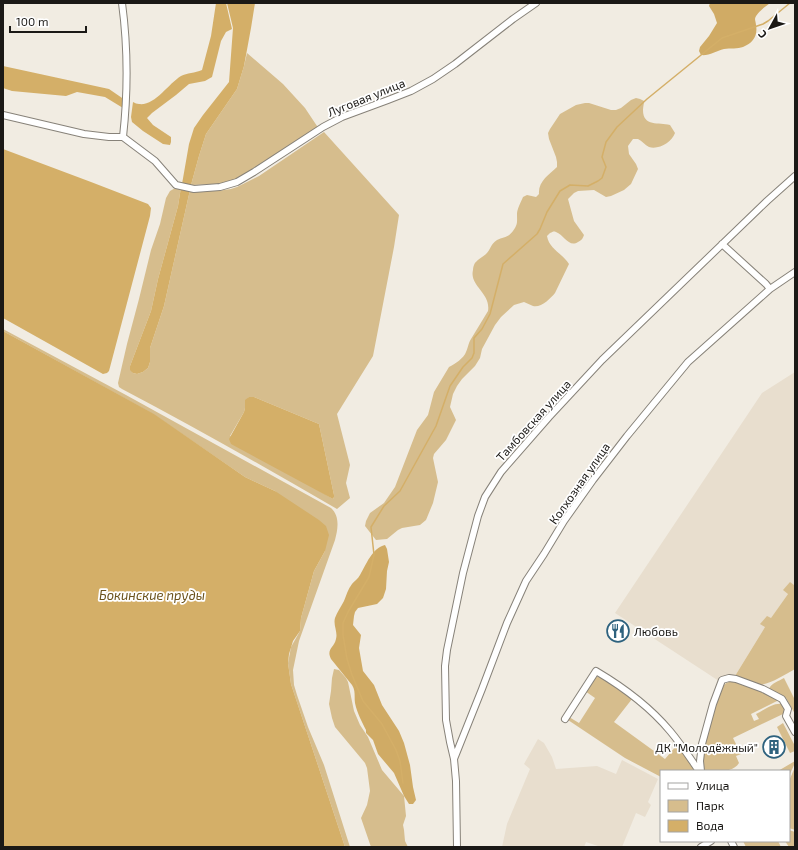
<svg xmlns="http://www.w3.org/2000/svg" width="798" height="850" viewBox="0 0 798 850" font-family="'Exo 2',sans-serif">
<rect width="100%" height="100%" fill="#f1ece2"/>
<path fill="#e8dece" d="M 795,372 L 795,584 L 765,627 L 735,676 L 722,683 L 615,613 L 762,393 Z
M 538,739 L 544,743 L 552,757 L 556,769 L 597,766 L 616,774 L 622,760 L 658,779 L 648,802 L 651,805 L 645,817 L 636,813 L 622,847 L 601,847 L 586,842 L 584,847 L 502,847 L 507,824 L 530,769 L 524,764 Z"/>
<path fill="#d6bd8d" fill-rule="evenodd" d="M 247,53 L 283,84 L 305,108 L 319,129 L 237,180 L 220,184 L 191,185 L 199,156 L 206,134 L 237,89 L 244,66 Z
M 636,98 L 640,99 L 644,101 C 644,104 643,107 643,110 C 643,127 659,122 670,125 L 675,133 C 672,142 659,150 649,147 C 645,145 642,141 638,139 L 633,139 L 628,146 L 629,154 L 636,164 L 638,169 L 631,184 L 624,190 L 611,196 L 606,197 L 594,190 L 578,191 L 574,193 L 568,199 L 574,221 L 584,235 C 583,238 582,240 578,242 C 569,248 564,235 556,232 C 553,231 553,232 550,233 L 547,236 C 549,249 563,254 569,264 L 555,293 C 550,299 541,308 533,306 C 530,305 527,303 524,302 L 514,305 L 501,317 L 495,325 L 482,349 L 480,358 L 475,366 L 462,379 L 457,386 L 453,394 L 450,407 L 456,420 L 446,440 L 434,454 L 433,458 L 438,482 L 433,503 L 426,520 L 420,525 L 402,528 L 398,530 L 387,539 L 376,540 L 365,526 L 366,521 L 370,513 L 384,503 L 395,487 L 417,430 L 428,415 L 434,392 L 449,367 C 455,364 464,358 466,352 C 468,348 468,344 471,339 L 488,311 C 491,293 469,286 473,270 C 473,268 474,263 476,262 C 478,259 483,257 486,254 C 491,249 490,245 497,240 C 503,237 508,238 513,231 C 518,224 517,222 517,214 C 517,209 521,202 523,197 L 527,195 L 536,197 L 539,194 C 538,181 549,175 557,167 L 557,162 L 556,157 L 549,139 L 548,133 L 550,129 L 560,114 L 576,105 L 585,103 L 589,103 L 611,110 L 616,110 L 621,108 L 631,100 Z
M 324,132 L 399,215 L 394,247 L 373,356 L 337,414 L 350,465 L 346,483 L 350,498 L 337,509 C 266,468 195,427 122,389 L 119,387 L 118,383 L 127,344 L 139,299 L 151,250 L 160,224 L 166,198 L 170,191 L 177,187 L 181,187 L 178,206 L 158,279 L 151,311 L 130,366 L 133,373 L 137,374 L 143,372 L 148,368 L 150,362 L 150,348 L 164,306 L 190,190 L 217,191 L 231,189 L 237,187 L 259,176 ZM 249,397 L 254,397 L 319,424 L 334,495 L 334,497 L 333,499 L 230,436 L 244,412 L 245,408 L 245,405 Z
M 3,329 L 126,395 L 331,508 C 340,516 338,529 335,540 L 299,641 L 293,670 L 294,685 L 297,695 L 308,727 L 324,765 L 350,847 L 345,847 L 291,684 L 288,663 L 291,647 L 300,631 L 301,618 L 314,571 L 325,551 L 275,491 L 245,477 L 153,414 L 3,331 Z
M 790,582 L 794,585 L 795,584 L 795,669 C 784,675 771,684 759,685 L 735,676 L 765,627 L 760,624 L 767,616 L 771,618 L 788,594 L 783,590 Z
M 334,669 L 339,670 L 346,678 L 348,682 L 354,711 L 360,725 L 368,737 L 382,770 L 404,796 L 406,816 L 403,825 L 404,830 L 405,841 L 408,847 L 371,847 L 361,818 L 367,805 L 370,791 L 367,768 L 365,763 L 335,727 L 332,718 L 329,704 L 331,691 L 332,678 Z
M 597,677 C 608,677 623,692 632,699 L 614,722 L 665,759 L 677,745 L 695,771 L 661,771 L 661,777 L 625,758 L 568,720 L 569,717 L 579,723 L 595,698 L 585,691 L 595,678 Z
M 784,678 L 795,700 L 795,714 L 786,698 L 769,689 C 771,683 779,681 784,678 Z
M 733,681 L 749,686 L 777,699 L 777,701 L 751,714 L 754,721 L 759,719 L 756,714 C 764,710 774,702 783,704 C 785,708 785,710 783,714 L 733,738 L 741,754 L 736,756 L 739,763 C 732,774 715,771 704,771 C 703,767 702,763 702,759 C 703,748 718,691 724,685 C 727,682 729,682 733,681 Z
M 783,723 L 795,746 L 795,751 L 790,753 L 777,727 Z
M 795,761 L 795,763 L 789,776 L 789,771 L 778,771 Z
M 795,767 L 795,830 L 789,828 L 789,781 Z
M 789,830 L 795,832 L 795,847 L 789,847 L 785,841 L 789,841 Z
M 743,841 L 778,841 L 781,847 L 746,847 Z"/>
<path fill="#d0ab65" d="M 710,3 L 770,3 C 765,7 756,13 755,19 C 755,20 756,24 756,25 C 758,36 753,43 743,47 C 738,49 730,48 724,49 C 716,51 709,56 701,55 L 699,51 L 700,47 L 709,36 L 717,23 L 714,14 L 709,6 Z
M 385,545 L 387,549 L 389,562 L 387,571 L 386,589 L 383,598 L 377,604 L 358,608 L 355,612 L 354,616 L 353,625 L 361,635 L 359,648 L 363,671 L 374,685 L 382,705 L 399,731 L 404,743 L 410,765 L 413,787 L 416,800 L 413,804 L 409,804 L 404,796 L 394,773 L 378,754 L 373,740 L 366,733 L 366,730 C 362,722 357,713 355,703 C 354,697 356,691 352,685 L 331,659 C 326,649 334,648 336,639 C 338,632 333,625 335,618 C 337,612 341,607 344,601 C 346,596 348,589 352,584 C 354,581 358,579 360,575 C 366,565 372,548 385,545 Z"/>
<path fill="#d4af68" d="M 216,3 L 226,3 L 232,29 L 226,32 L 221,41 L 212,77 L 205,81 L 189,84 L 176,95 L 152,113 L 147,118 L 153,125 L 171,137 L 171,142 L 170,145 L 163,144 L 143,131 L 132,122 L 131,117 L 133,102 C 135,103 137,104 139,104 C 155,106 168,84 181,76 C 187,73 195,73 202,70 L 211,36 Z
M 227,3 L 255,3 L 251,28 L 244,66 L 237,89 L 206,134 L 199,156 L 191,185 L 182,184 L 189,144 L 194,128 L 203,115 L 229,82 L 233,28 Z
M 3,66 L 109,89 L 125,100 L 123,108 L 105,97 L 77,92 L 66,96 L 12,91 L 3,88 Z
M 3,149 L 91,182 L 148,204 L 151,208 L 150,216 L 109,371 L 107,373 L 103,374 L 3,318 Z
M 181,187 L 190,190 L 164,306 L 150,348 L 150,362 L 148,368 L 143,372 L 137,374 L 133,373 L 130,370 L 130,366 L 151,311 L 158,279 L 178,206 Z
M 3,331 L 154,414 L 245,477 L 275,491 L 319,520 L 326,526 L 329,535 L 325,551 L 314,571 L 301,618 L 300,631 L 293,641 L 289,654 L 288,663 L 291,684 L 345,847 L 3,847 Z
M 249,397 L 254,397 L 319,424 L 334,495 L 334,497 L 333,499 L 231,444 L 229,439 L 244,412 L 245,408 L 245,400 Z"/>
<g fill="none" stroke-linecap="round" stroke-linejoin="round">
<path stroke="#d4af68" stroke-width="1.5" d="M 403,783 L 400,761 L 396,750 L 382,724 L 363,701 L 352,675 L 347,659 L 343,635 L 343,623 L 348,612 L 369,577 L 374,555 L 371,527 L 384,506 L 400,491 L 436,426 L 450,386 L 463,367 L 472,358 L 474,353 L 474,338 L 482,329 L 490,314 L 503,264 L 537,234 L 540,229 L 547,212 L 560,191 L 570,185 L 588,186 L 598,181 L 602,178 L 606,167 L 602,157 L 606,142 L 617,127 L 647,99 L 722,38 L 763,24 L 768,21 L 790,3"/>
<g stroke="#878279" stroke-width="8">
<path id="minor" d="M 122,3 C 128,48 128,92 123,137
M 3,115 L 84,134 L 109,137 L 123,137 L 155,161 L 176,185 L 194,189 L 220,187 L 237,182 L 254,172 L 323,127 L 342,117 L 388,100 L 411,91 L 433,79 L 455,64 L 513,19 L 536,3
M 722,244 L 766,284 L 770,289
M 565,719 L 596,671 C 623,687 650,707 670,731 C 681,744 690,758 699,771
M 454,759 L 482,689 L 507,623 L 526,581 L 544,554 L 564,521 L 593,480 L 627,436 L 688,362 L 770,289 L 795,272
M 701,771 L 700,761 L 702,744 L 713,704 L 722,680 L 729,678 L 736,679 L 763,689 L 782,699 L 788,709 L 786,716 L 795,732
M 731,841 L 734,847
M 457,847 L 456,781 L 454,759 L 450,742 L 446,720 L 445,666 L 447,650 L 463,573 L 478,516 L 485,497 L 501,472 L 549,417 L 602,360 L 767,201 L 795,176
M 701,847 L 711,841"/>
</g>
<use href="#minor" stroke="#fff" stroke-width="6"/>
</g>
<defs>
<g id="restaurant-ring" transform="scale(1.15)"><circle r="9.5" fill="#fff" stroke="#2e627e" stroke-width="1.5"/><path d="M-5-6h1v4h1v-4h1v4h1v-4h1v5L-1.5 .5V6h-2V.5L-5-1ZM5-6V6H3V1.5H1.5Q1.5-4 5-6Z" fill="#2e627e"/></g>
<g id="building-ring" transform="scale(1.15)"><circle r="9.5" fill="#fff" stroke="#2e627e" stroke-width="1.5"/><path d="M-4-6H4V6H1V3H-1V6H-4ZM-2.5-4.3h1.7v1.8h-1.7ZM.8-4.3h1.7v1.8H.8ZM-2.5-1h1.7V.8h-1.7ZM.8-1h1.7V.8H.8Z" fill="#2e627e"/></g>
</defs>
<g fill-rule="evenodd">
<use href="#restaurant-ring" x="618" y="631"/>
<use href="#building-ring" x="774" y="747"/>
</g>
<g text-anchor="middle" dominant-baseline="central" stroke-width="3.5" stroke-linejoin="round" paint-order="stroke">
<g font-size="12" fill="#1b1916" stroke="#fff">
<text transform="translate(366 97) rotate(-22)">Луговая улица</text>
<text transform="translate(533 420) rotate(-48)">Тамбовская улица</text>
<text transform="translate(579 483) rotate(-55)">Колхозная улица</text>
</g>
<g font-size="12" fill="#1b1916" stroke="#fff" text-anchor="start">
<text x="634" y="631">Любовь</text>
<text x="758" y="747" text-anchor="end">ДК "Молодёжный"</text>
</g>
<g font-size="13" font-style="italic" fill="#6b521c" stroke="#fff">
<text x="152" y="595">Бокинские пруды</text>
</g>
</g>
<rect width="798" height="850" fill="none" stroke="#1b1916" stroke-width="8"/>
<rect x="660" y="770" width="130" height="72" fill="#ffffff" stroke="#a4a3a2"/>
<rect x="668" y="783" width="20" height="6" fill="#ffffff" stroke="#a4a3a2"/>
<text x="696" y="790" font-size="12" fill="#1b1916">Улица</text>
<rect x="668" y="800" width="20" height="12" fill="#d6bd8d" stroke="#a4a3a2"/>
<text x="696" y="810" font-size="12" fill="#1b1916">Парк</text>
<rect x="668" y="820" width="20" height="12" fill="#d4af68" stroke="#a4a3a2"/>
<text x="696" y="830" font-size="12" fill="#1b1916">Вода</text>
<g transform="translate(770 28) rotate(230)" stroke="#ffffff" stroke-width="3" paint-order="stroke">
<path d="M0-3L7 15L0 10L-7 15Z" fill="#1b1916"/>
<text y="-6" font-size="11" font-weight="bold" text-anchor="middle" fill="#1b1916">С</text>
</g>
<path d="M10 26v6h76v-6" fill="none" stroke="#1b1916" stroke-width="2"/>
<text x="16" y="26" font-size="12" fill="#1b1916" stroke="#ffffff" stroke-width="3" paint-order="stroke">100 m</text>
</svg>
